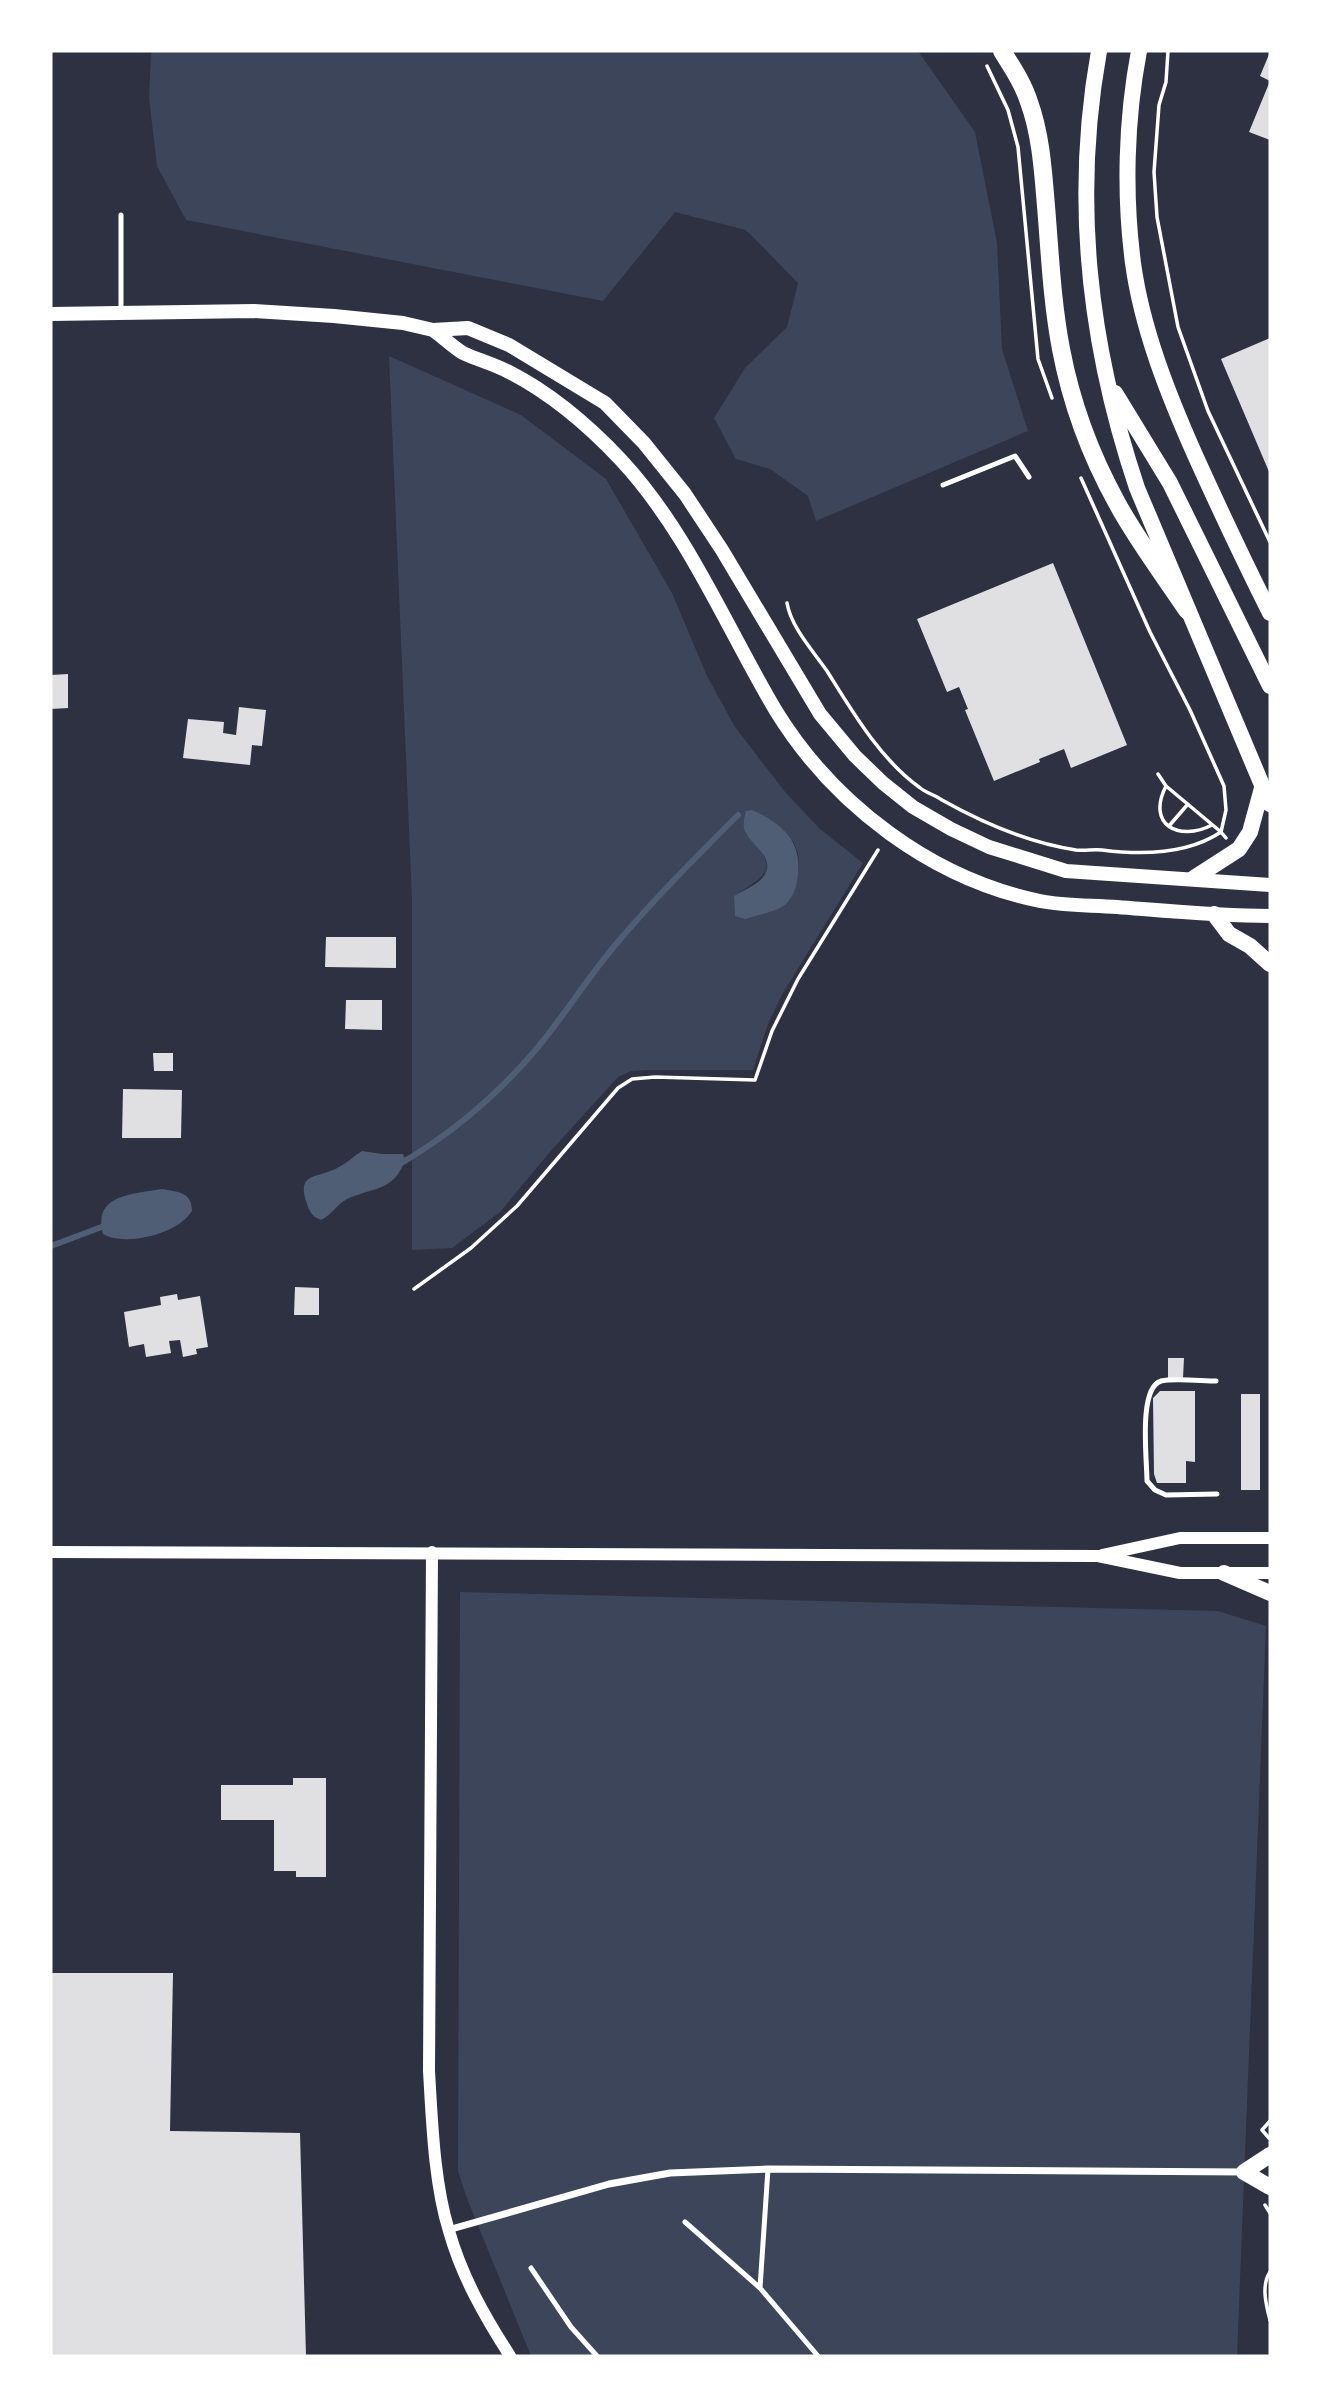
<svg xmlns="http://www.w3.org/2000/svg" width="1321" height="2407" viewBox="0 0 1321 2407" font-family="'Public Sans',sans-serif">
<rect width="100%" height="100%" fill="#2d3142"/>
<path fill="#3c4559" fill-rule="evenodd" d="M 151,51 L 918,51 L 975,132 L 997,243 L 1002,349 L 1028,431 L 816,521 L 808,496 L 770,469 L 736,459 L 714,418 L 745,368 L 787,327 L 798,283 L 746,230 L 675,212 L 603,301 L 186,220 L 157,166 L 149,98 Z
M 389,356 L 521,415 L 606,479 L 672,593 L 707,676 L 735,727 L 786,793 L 820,829 L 863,863 L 783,993 L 768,1024 L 753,1070 L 649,1070 L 631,1071 L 618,1077 L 549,1153 L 500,1212 L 452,1248 L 412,1250 L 412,900 ZM 745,832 L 793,841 L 798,853 L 799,870 L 734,896 C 774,870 777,869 745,832 Z
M 460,1592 L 1218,1611 L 1266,1626 L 1237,2356 L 531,2356 L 466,2196 L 458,2171 Z"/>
<path fill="#4f5d75" d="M 752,810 C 780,822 802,840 798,874 C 797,885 794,896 786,904 C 777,912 757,915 745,919 L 735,916 L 734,896 C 742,891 757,885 763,877 C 777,859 753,847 746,833 C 742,827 744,818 746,811 Z
M 362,1151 L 382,1154 L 403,1154 L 405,1160 C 394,1192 373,1187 347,1199 C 337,1204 332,1215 321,1220 C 313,1217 310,1213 307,1204 C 295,1171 319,1179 339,1167 C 347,1163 354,1156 362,1151 Z
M 162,1189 C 177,1192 192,1191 192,1211 C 178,1234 126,1247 103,1234 C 92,1194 134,1194 162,1189 Z"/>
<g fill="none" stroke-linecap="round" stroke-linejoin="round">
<path stroke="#4f5d75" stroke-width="6" d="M 398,1165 C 450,1135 494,1098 533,1053 C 563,1018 587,978 617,943 C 655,898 697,856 738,815
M 51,1246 L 107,1225"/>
</g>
<path fill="#e0e0e3" d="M 1270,52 L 1270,140 L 1249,132 L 1270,81 L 1260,76 Z
M 1270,338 L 1270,474 L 1221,359 Z
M 1053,563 L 1127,745 L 1071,768 L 1064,749 L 1039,759 L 1040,762 L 994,781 L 965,710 L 968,709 L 959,687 L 947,692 L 917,619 Z
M 68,674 L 68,708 L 51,709 L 51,675 Z
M 239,707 L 266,710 L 262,746 L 252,745 L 250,765 L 183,758 L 188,719 L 224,722 L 223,733 L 236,735 Z
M 326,937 L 396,937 L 396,968 L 325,967 Z
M 346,1000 L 382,1000 L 382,1030 L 345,1029 Z
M 153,1053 L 173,1053 L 173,1071 L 154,1071 Z
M 123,1089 L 182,1090 L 181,1138 L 122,1138 Z
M 295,1287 L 319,1288 L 319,1315 L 294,1315 Z
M 177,1294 L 178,1300 L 200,1296 L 208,1347 L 196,1349 L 197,1354 L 183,1357 L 180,1340 L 169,1341 L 171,1353 L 146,1357 L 144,1344 L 129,1347 L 124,1312 L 161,1305 L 160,1297 Z
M 1168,1358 L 1184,1358 L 1183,1378 L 1168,1378 Z
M 1160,1391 L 1195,1391 L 1195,1462 L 1186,1461 L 1186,1483 L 1157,1483 L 1154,1474 L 1153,1398 Z
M 1241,1394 L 1260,1394 L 1260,1490 L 1241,1490 Z
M 293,1778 L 326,1778 L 326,1877 L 296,1877 L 296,1871 L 274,1871 L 274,1820 L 221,1820 L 221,1785 L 293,1785 Z
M 51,1973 L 173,1973 L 170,2131 L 300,2133 L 306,2356 L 51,2356 Z"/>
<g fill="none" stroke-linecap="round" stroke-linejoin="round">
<path stroke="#fff" stroke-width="3.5" d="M 1168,51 L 1166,82 L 1159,105 L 1154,172 L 1157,217 L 1178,327 L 1208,411 L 1270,542
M 987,66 L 1008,110 L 1018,147 L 1038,359 L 1052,398
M 1081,478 L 1150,632 L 1190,710 L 1224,786 L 1226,810 L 1221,832 L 1226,838
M 787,603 C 791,627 813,651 827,671 C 852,711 880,759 919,787 C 926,793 935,795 942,800 C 983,823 1029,843 1076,850 C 1085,851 1094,849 1102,850 C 1141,855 1188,854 1221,832 L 1166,786 L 1158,774
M 1166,786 C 1146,825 1179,842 1212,825
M 1169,826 L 1188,804
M 414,1289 L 471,1248 L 517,1206 L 618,1088 L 632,1079 L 655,1077 L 755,1080 L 772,1031 L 798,979 L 878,850
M 1269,2138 L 1262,2130 L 1270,2121
M 1265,2205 L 1270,2213
M 1270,2272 C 1261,2285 1266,2305 1270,2320"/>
<path stroke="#fff" stroke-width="5" d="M 121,215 L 121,310
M 943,485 L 1015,456 L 1029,477
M 1216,1381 C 1203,1381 1173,1378 1161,1381 C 1138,1388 1147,1460 1147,1481 L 1155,1490 L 1166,1495 L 1217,1494
M 768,2169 L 760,2288 L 818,2356
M 685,2222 L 760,2288
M 531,2268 L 571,2327 L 597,2356"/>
<path stroke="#fff" stroke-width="7" d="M 448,2230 L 609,2184 L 670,2173 L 768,2169 L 1244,2172"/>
<path stroke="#fff" stroke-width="12" d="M 51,1552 L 1098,1556 L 1180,1573 L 1270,1573
M 432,1552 L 429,2071 C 432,2121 434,2183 449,2231 C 462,2277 485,2317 510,2356
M 1102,1555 L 1180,1538 L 1270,1538"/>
<path stroke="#fff" stroke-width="14" d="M 51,314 L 254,311 L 334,316 L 403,323 L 433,330 L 468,328 L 509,345 L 605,403 L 644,443 L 685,494 L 722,550 L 820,714 L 855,756 L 883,783 L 913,807 L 951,829 L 989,847 L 1066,871 L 1270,885
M 433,330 C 443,337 453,347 463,353 C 478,360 494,364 509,372 C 550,393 589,426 621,460 C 688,532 726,627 776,711 C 834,805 932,879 1040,901 C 1065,906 1092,905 1117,907 C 1168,911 1219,916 1270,916"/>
<path stroke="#fff" stroke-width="16" d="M 1099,51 C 1072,201 1089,345 1137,488 L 1270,804
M 1139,51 C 1126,119 1124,194 1133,263 C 1142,329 1168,394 1195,455 C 1219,508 1244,561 1270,613
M 1115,393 L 1170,483 L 1270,686
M 1194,878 L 1239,849 L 1250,832 L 1262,788
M 1214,914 L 1229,934 L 1250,946 L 1270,964
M 1224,1573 L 1270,1593
M 1270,2155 L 1244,2172 L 1270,2187"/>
<path stroke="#fff" stroke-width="18" d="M 1002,51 C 1012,67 1023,83 1029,102 C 1041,135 1043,171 1046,206 C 1050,254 1052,302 1061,349 C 1071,402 1091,456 1117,503 C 1137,540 1163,574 1187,610"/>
</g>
<rect width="1321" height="2407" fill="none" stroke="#ffffff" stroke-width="105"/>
</svg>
